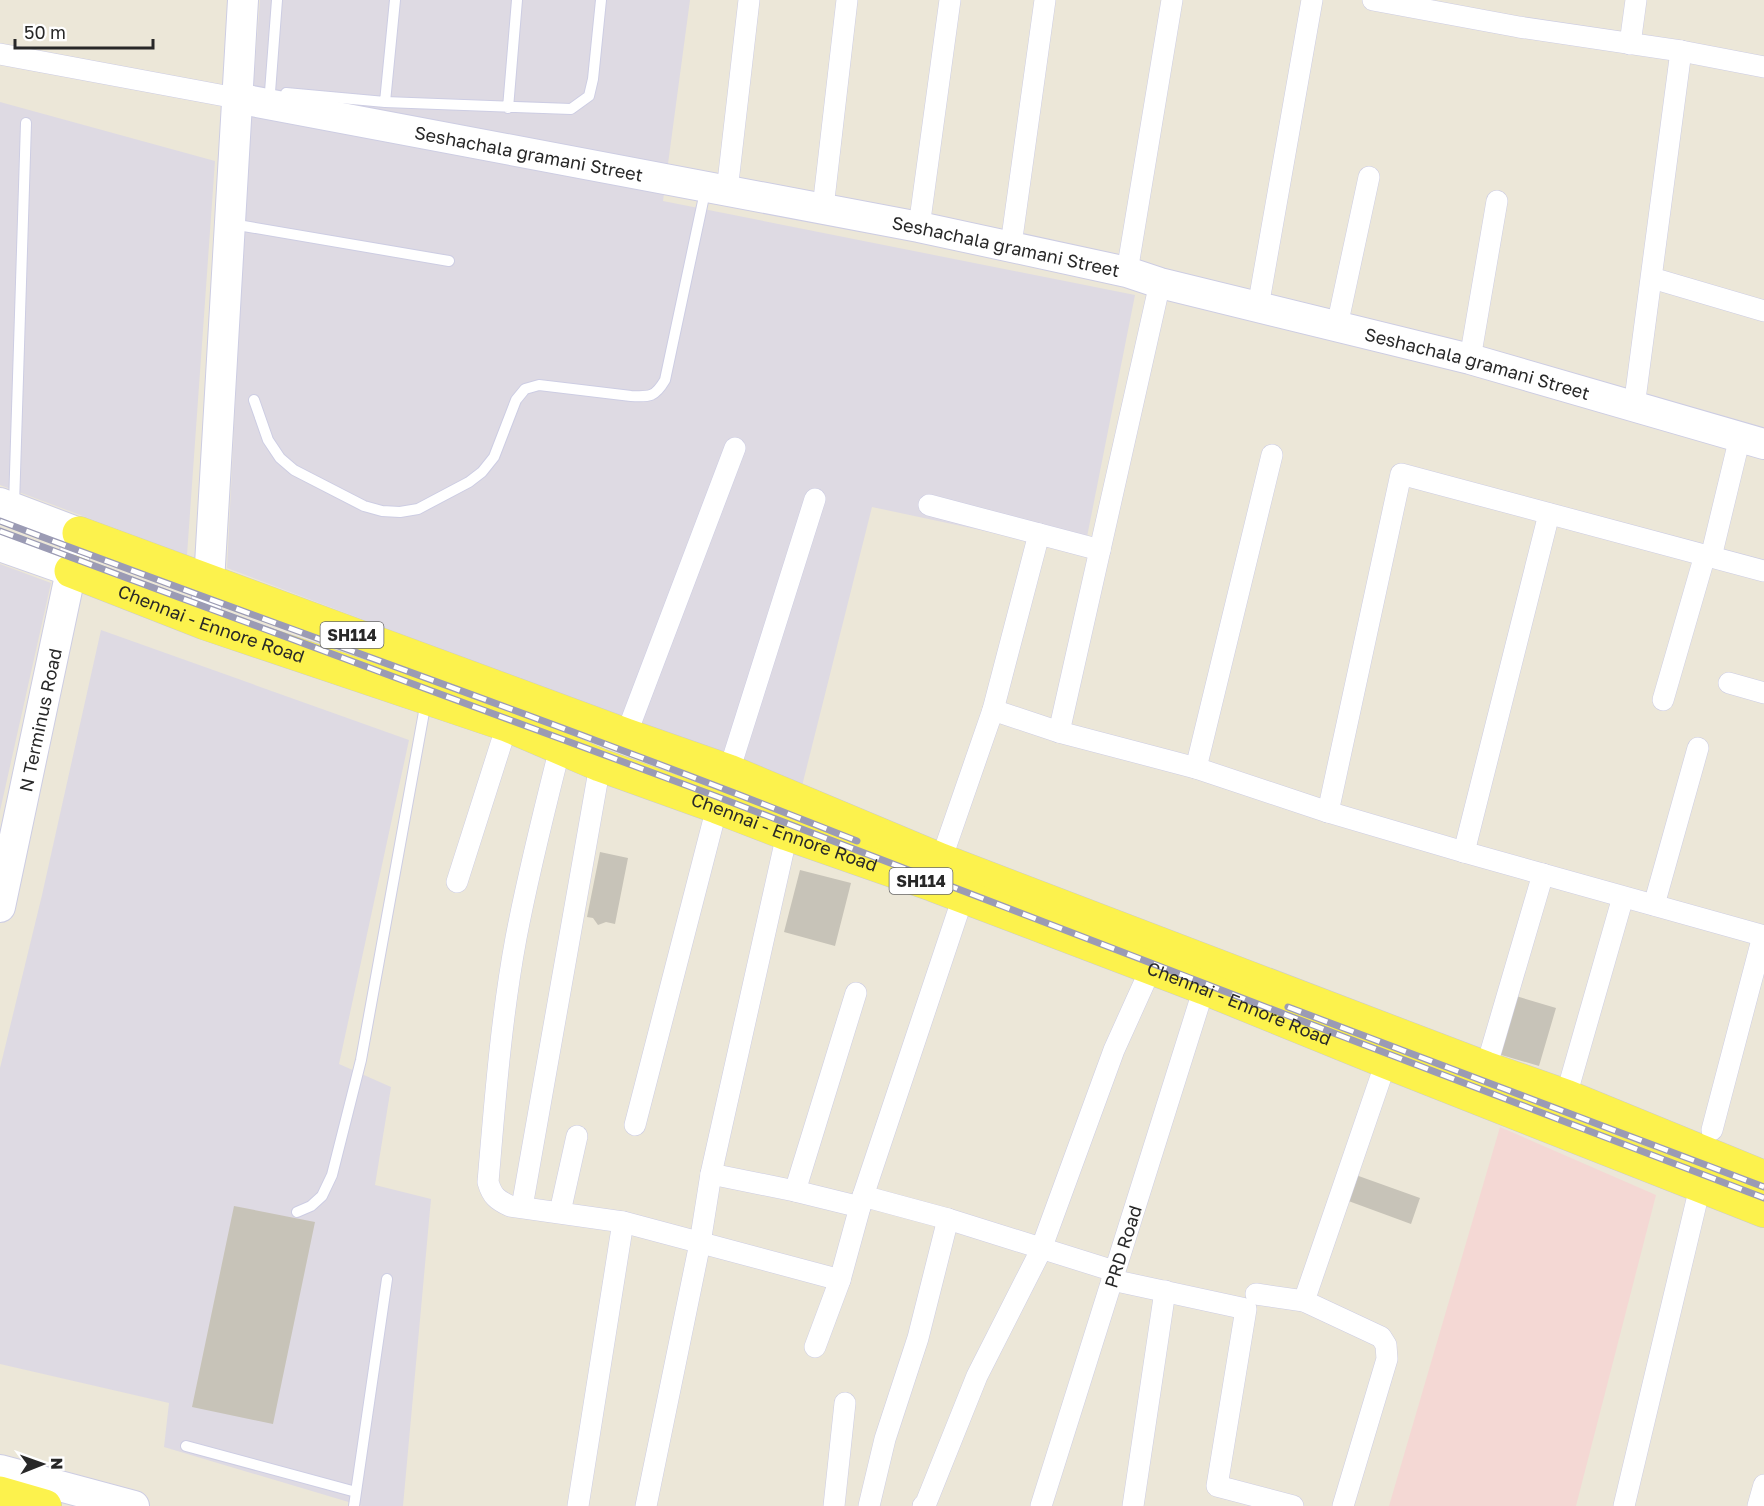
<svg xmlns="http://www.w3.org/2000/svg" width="1764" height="1506" viewBox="0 0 1764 1506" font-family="'Golos Text',sans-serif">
<rect width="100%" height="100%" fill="#ece7d8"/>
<path fill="#dedae3" d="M 260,0 L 690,0 L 663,201 L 1135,295 L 1084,552 L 872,507 L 802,786 L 227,568 L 247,170 Z
M 0,102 L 215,161 L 187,555 L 0,485 Z
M 0,564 L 51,583 L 0,811 Z
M 101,630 L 409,740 L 339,1064 L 391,1087 L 375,1185 L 431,1199 L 403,1506 L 362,1506 L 164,1447 L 169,1403 L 0,1364 L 0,1068 L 42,895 Z"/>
<path fill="#f4d8d4" d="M 1500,1127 L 1656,1195 L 1576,1506 L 1389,1506 Z"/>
<path fill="#c7c3b8" d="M 600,852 L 628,858 L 615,924 L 606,922 L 598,925 L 593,918 L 587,917 Z
M 800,870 L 851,883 L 835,946 L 784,932 Z
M 1516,996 L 1556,1008 L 1539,1066 L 1498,1054 Z
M 1353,1174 L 1420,1198 L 1411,1224 L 1343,1199 Z
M 234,1206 L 315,1222 L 273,1424 L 192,1407 Z"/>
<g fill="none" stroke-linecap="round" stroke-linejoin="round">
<g stroke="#cdcde3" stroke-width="12">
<path id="lane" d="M 270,92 L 277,0
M 286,93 L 385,102 L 571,109 L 589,96 L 593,79 L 601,0
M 385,102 L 395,0
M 508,108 L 517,0
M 232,224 L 449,261
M 254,400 L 268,440 L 280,458 L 294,470 L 364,506 L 382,511 L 400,512 L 418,509 L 469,482 L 482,472 L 494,457 L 516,400 L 525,389 L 539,385 L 631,396 C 650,397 655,397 665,380 L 706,187
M 14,505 L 26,123
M 297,1212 L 311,1206 L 322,1196 L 332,1175 L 361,1060 L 426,701
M 186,1446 L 356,1492
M 354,1506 L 387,1279"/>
</g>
<g stroke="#cdcde3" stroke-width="22">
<g id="street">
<path d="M 1373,0 L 1519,27 L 1681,51 L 1764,67"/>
<path d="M 1630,44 L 1636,0"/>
<path d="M 0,54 L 236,98"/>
<path d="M 727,191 L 749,0"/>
<path d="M 823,208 L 847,0"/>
<path d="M 919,227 L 950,0"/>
<path d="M 1011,245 L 1045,0"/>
<path d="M 1127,272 L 1172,0"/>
<path d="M 1652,278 L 1764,311"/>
<path d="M 1258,307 L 1312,0"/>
<path d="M 1337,326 L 1369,177"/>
<path d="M 1470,359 L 1497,201"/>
<path d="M 1634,407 L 1681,51"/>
<path d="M 929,505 L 1100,550"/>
<path d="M 1711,557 L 1740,437"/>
<path d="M 1729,683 L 1764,693"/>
<path d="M 1663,700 L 1705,555"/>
<path d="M 993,710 L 1039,534"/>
<path d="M 1059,732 L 1160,283"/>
<path d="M 626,735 L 735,448"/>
<path d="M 560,748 C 544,811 528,875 516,938 C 501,1019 495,1101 488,1182 C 492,1196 497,1200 510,1206 L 623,1222 L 840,1280"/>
<path d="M 1196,768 L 1272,455"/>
<path d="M 729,771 L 815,499"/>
<path d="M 1328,812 L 1401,474 L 1764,571"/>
<path d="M 1464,852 L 1549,514"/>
<path d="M 941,860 L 993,710 L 1059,732 L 1196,768 L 1328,812 L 1464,852 L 1764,936"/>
<path d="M 457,882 L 507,725"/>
<path d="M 1654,905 L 1698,748"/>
<path d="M 1486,1068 L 1543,874"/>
<path d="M 1566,1096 L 1623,897"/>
<path d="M 635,1125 L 717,807"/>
<path d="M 1712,1130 L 1763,936"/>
<path d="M 711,1174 L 795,1191 L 860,1207"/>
<path d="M 795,1191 L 856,993"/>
<path d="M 863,1196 L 948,1219 L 1114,1271"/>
<path d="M 522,1207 L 600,765"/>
<path d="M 560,1212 L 577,1136"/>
<path d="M 1112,1280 L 1246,1309 L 1217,1486 L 1293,1506"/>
<path d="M 1256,1294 L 1304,1301 L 1381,1337 L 1386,1345 L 1387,1359 L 1343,1506"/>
<path d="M 1304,1301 L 1386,1062"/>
<path d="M 815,1347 L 840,1280 L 863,1196 L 963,897"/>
<path d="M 578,1506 L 623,1222"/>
<path d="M 646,1506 L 700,1243 L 711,1174 L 787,834"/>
<path d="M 834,1506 L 845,1403"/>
<path d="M 869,1506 L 885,1439 L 918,1338 L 948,1219"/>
<path d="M 923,1506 L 926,1503 L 977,1376 L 1040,1252 L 1114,1050 L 1151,968"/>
<path id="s1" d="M 1041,1506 L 1204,988"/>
<path d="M 1133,1506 L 1165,1291"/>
<path d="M 1624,1506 L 1700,1187"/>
<path d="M 1758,1506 L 1764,1485"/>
</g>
</g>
<g stroke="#cdcde3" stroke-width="32">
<g id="secondary">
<path id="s2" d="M 236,98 L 919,227 L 1127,272 L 1160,283 L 1470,359 L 1764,444"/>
<path d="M 0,503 L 79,533 L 0,907"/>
<path d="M 0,546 L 71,571"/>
<path d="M 204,623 L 209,582 L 243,0"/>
<path d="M 0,1470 L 134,1506"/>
</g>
</g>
<g stroke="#cbcbcb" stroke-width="34">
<g id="primary">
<path d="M 79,533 L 626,735 L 729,771 L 941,860 L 1486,1068 L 1566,1096 L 1764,1177"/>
<path id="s3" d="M 71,571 L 204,623 L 507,725 L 600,765 L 717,807 L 787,834 L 933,885 L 1204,988 L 1386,1062 L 1764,1211"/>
<path d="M 0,1493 L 45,1506"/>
</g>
</g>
<use href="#lane" stroke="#fff" stroke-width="10"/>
<use href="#street" stroke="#fff" stroke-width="21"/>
<use href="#secondary" stroke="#fff" stroke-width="30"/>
<use href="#primary" stroke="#fcf24d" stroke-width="33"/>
<g stroke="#9b9bb4" stroke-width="7">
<path id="rail" d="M 0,521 C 285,629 574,728 857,841
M 0,531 L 718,797 L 1764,1198
M 1288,1007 L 1764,1187"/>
</g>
<use href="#rail" stroke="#fff" stroke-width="4.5" stroke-dasharray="14" stroke-linecap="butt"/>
</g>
<g text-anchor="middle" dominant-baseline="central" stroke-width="6" stroke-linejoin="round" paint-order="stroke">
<g fill="#fff" stroke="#686868" stroke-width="1.5">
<rect x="320.5" y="622" width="63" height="26" rx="4.5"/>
<rect x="889.5" y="868" width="63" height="26" rx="4.5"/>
</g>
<g font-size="16" font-weight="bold" fill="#282828">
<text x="352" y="635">SH114</text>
<text x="921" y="881">SH114</text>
</g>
<g font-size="18" fill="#282828" stroke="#fff">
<text stroke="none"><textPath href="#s2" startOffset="298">Seshachala gramani Street</textPath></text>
<text stroke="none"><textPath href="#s2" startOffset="784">Seshachala gramani Street</textPath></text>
<text stroke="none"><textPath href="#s2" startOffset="1270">Seshachala gramani Street</textPath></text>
<text stroke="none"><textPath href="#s3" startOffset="150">Chennai - Ennore Road</textPath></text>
<text transform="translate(40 720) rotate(-78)">N Terminus Road</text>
<text stroke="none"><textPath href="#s3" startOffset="760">Chennai - Ennore Road</textPath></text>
<text stroke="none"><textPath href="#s3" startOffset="1246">Chennai - Ennore Road</textPath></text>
<text stroke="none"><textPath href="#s1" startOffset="272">PRD Road</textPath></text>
</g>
</g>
<g transform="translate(42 1464) rotate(89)" stroke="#ffffff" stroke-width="4.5" paint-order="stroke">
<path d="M0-4.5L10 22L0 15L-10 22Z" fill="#282828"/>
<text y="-9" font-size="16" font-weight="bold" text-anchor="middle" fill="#282828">N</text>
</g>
<path d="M15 39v9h138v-9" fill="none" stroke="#282828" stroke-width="3"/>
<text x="24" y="39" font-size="18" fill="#282828" stroke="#ffffff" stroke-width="4.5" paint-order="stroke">50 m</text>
</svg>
